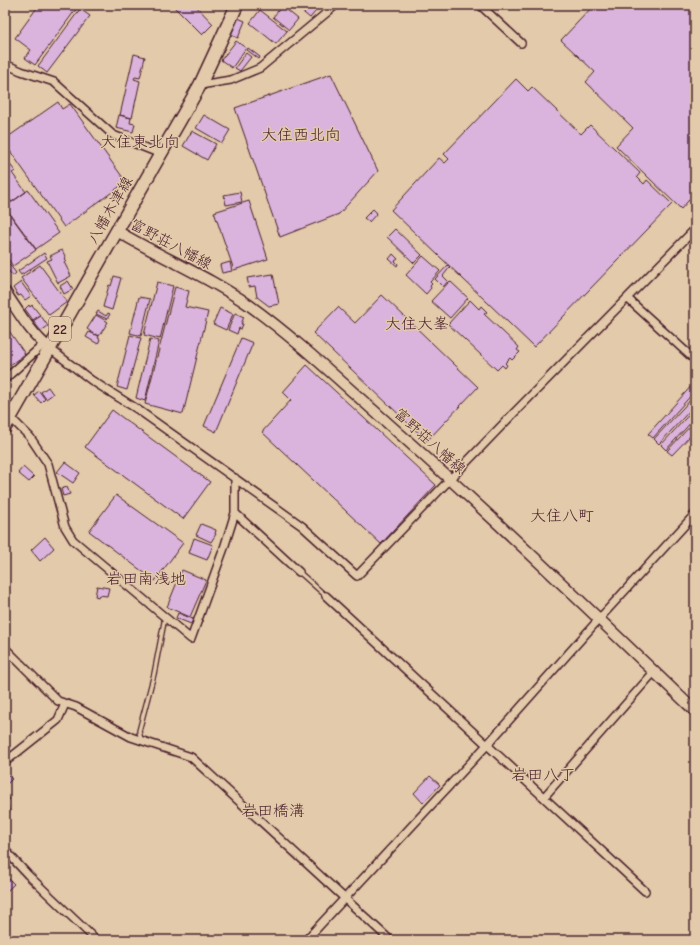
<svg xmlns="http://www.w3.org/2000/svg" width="700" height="945" viewBox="0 0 700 945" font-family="'Comic Neue','Klee One',sans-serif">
<rect width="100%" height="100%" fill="#e2caaa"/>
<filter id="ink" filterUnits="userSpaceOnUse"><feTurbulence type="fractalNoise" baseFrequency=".025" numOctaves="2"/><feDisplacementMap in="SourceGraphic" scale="8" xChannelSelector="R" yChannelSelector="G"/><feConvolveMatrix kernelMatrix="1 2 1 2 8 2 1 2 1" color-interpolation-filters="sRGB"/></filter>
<g filter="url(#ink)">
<path fill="#dab4dc" stroke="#4a1f2b" d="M 39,5 L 79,5 L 35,65 L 25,58 L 31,50 L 15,38 Z
M 172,5 L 195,5 L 213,24 L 202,35 Z
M 294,5 L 321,5 L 310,18 Z
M 594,5 L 695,5 L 695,181 L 690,186 L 695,190 L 695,193 L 681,209 L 616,146 L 633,128 L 586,82 L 595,72 L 561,40 Z
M 282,6 L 298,19 L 289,30 L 273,17 Z
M 80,9 L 90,16 L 47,73 L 38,66 Z
M 260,10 L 287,31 L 276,44 L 250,23 Z
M 238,18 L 245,21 L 238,38 L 231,35 Z
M 236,41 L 246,48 L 232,68 L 221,60 Z
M 248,48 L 260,57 L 259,59 L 247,50 Z
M 246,53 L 251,57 L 240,71 L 235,68 Z
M 134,54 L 145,57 L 140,78 L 135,77 L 134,79 L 140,81 L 132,118 L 120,115 Z
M 331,74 L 378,171 L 339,214 L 280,237 L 235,108 Z
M 516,79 L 528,91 L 532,87 L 581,134 L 590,125 L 640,173 L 637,177 L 644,184 L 647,180 L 672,204 L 534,347 L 391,210 L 439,158 L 445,163 L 449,159 L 444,154 Z
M 58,102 L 62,109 L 70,104 L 126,182 L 64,227 L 5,144 L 5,139 Z
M 119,115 L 131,118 L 130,123 L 135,124 L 133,132 L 116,128 Z
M 204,115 L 230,130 L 222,143 L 196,128 Z
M 192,131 L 216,144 L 207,160 L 183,146 Z
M 5,158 L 15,171 L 12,173 L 26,192 L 12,202 L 5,194 Z
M 28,190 L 59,233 L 36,249 L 5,207 Z
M 240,192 L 242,202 L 226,205 L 224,195 Z
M 249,201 L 268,259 L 234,270 L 214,212 Z
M 5,208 L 36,250 L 13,266 L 5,255 Z
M 373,209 L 377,213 L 369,222 L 364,218 Z
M 395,229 L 422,255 L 414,263 L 387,237 Z
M 62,250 L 66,258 L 65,259 L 66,260 L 64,262 L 71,276 L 58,283 L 47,261 L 52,259 L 50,256 Z
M 44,253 L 47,258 L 21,275 L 18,271 Z
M 393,254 L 398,259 L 395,261 L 398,264 L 397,266 L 389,259 Z
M 423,256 L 440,271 L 430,282 L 432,284 L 430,286 L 431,288 L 426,294 L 406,275 Z
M 6,260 L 16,273 L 13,276 L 5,267 L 5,261 Z
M 230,262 L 232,271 L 222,273 L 220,265 Z
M 40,265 L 67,302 L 49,315 L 21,278 Z
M 448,265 L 450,267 L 443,276 L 448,281 L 443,287 L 435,279 Z
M 273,274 L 279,304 L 269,306 L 257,297 L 255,286 L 249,287 L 247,278 Z
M 114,276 L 121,278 L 112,310 L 103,307 L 109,285 L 111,286 Z
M 68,281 L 73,289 L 64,294 L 60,286 Z
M 450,281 L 468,298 L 450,318 L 431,301 Z
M 21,282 L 31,296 L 25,300 L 21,295 L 18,296 L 13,288 Z
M 157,282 L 173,286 L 160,339 L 144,335 Z
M 175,287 L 189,291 L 185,307 L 208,312 L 183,414 L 145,404 Z
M 382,295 L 478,387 L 427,441 L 313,333 L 338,307 L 355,323 Z
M 139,297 L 150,299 L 141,336 L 130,333 Z
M 470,300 L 479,309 L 481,306 L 487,312 L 484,314 L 519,347 L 517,350 L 520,352 L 512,360 L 510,358 L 505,363 L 507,365 L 505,368 L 502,365 L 497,370 L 448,324 Z
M 29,305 L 30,307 L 32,305 L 40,315 L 33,320 L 25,309 Z
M 220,308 L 233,314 L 226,330 L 213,324 Z
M 98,311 L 106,316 L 108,313 L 110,314 L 107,319 L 96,314 Z
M 235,313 L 244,317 L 241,324 L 243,324 L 241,329 L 239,328 L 237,334 L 228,330 Z
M 96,315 L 108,322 L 99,336 L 96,334 L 95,335 L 87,329 Z
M 41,316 L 48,326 L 41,331 L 33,321 Z
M 5,325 L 25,354 L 10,365 L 5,359 Z
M 89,332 L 99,336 L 98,338 L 100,339 L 98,344 L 86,337 Z
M 130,335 L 141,338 L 127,390 L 117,387 Z
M 241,338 L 253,343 L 216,432 L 204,426 Z
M 150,339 L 159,341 L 145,401 L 136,398 Z
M 307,365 L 436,485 L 381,544 L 262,432 L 291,400 L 283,392 Z
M 695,382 L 695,391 L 653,438 L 648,434 Z
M 48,387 L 53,394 L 46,399 L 41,392 Z
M 39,391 L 45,399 L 41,403 L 34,395 Z
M 695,395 L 695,405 L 659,444 L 654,439 Z
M 695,408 L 695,418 L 666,450 L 661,445 Z
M 112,410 L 210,482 L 183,519 L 85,447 Z
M 695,421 L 695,431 L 672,455 L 667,451 Z
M 65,462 L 80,473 L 73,483 L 57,472 Z
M 23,467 L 34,477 L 29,482 L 18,473 Z
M 67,487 L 70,494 L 63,496 L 61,489 Z
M 116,495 L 183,543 L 155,581 L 89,531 Z
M 201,524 L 216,530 L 215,534 L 216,534 L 211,542 L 196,535 Z
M 45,537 L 54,548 L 40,561 L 31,550 Z
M 194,538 L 213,545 L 207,560 L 189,553 Z
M 182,570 L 206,580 L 190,617 L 167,607 Z
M 97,586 L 109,588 L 107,596 L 99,595 L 98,597 L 95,596 Z
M 178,613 L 193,619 L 191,624 L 176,618 Z
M 6,773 L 12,779 L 7,784 L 5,783 Z
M 430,776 L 440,785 L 423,803 L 414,793 Z
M 5,794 L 10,799 L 6,803 L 9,807 L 8,808 L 10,811 L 8,814 L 5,811 Z
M 5,878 L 8,881 L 9,879 L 14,884 L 5,893 Z"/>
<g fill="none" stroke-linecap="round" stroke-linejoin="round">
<g stroke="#4a1f2b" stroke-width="6">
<path id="lane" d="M 299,572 L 326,596
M 141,740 L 139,731 L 154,674 L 165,617"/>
</g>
<g stroke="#4a1f2b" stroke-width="10">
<path id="street" d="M 480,5 L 521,43
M 5,64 L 21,71 L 54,82 L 113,135 L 161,154
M 200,85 L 231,80 L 260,68 L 336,5
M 627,298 L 695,360
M 49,348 L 91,380 L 137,409 L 302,526 L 357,576 L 510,417 L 695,229
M 5,379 L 44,344
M 10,417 L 30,437 L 48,464 L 65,527 L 73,540 L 191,639 L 224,548 L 235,513 L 235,478
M 235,513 L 299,572
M 326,596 L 645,891
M 5,648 L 58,701 L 76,707 L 131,737 L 191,757 L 390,940
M 5,762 L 58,720 L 65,704
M 544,797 L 654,672
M 5,850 L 28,875 L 96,940
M 306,940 L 487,745 L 599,619 L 695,514"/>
</g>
<g stroke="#4a1f2b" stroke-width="13">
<path id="secondary" d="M 117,231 C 160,257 208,276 249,305 C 296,339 339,380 382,418 C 489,513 592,612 695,711
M 5,292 C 18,311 31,334 49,348"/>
</g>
<g stroke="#4a1f2b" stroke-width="15">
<path id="primary" d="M 5,427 L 200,85 L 237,5"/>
</g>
<use href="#lane" stroke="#e2caaa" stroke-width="3.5"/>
<use href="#street" stroke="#e2caaa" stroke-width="7"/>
<use href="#secondary" stroke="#e2caaa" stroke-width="10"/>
<use href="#primary" stroke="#e2caaa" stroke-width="12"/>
</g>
</g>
<g text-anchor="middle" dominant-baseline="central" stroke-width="3" stroke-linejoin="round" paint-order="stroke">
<rect fill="#e2caaa" stroke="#785251" stroke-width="1" x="49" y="317" width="22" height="24" rx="3"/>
<g font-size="14" font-weight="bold" fill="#4a1f2b">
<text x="60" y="329">22</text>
</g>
<g font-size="15" fill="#4a1f2b" stroke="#e2caaa">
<text transform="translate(110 210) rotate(-60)">八幡木津線</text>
<text transform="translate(171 244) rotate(28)">富野荘八幡線</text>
<text transform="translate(430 441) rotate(42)">富野荘八幡線</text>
</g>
<g font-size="16" fill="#4a1f2b" stroke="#e2caaa">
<text x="301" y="135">大住西北向</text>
<text x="140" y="142">大住東北向</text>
<text x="417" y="324">大住大峯</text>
<text x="562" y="516">大住八町</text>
<text x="146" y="579">岩田南浅地</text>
<text x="543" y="775">岩田八丁</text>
<text x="273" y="811">岩田橋溝</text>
</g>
</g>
<rect width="700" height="945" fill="none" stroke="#e2caaa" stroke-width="20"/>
<rect x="10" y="10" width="680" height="925" fill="none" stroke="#4a1f2b" stroke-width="1.5" filter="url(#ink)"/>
</svg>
